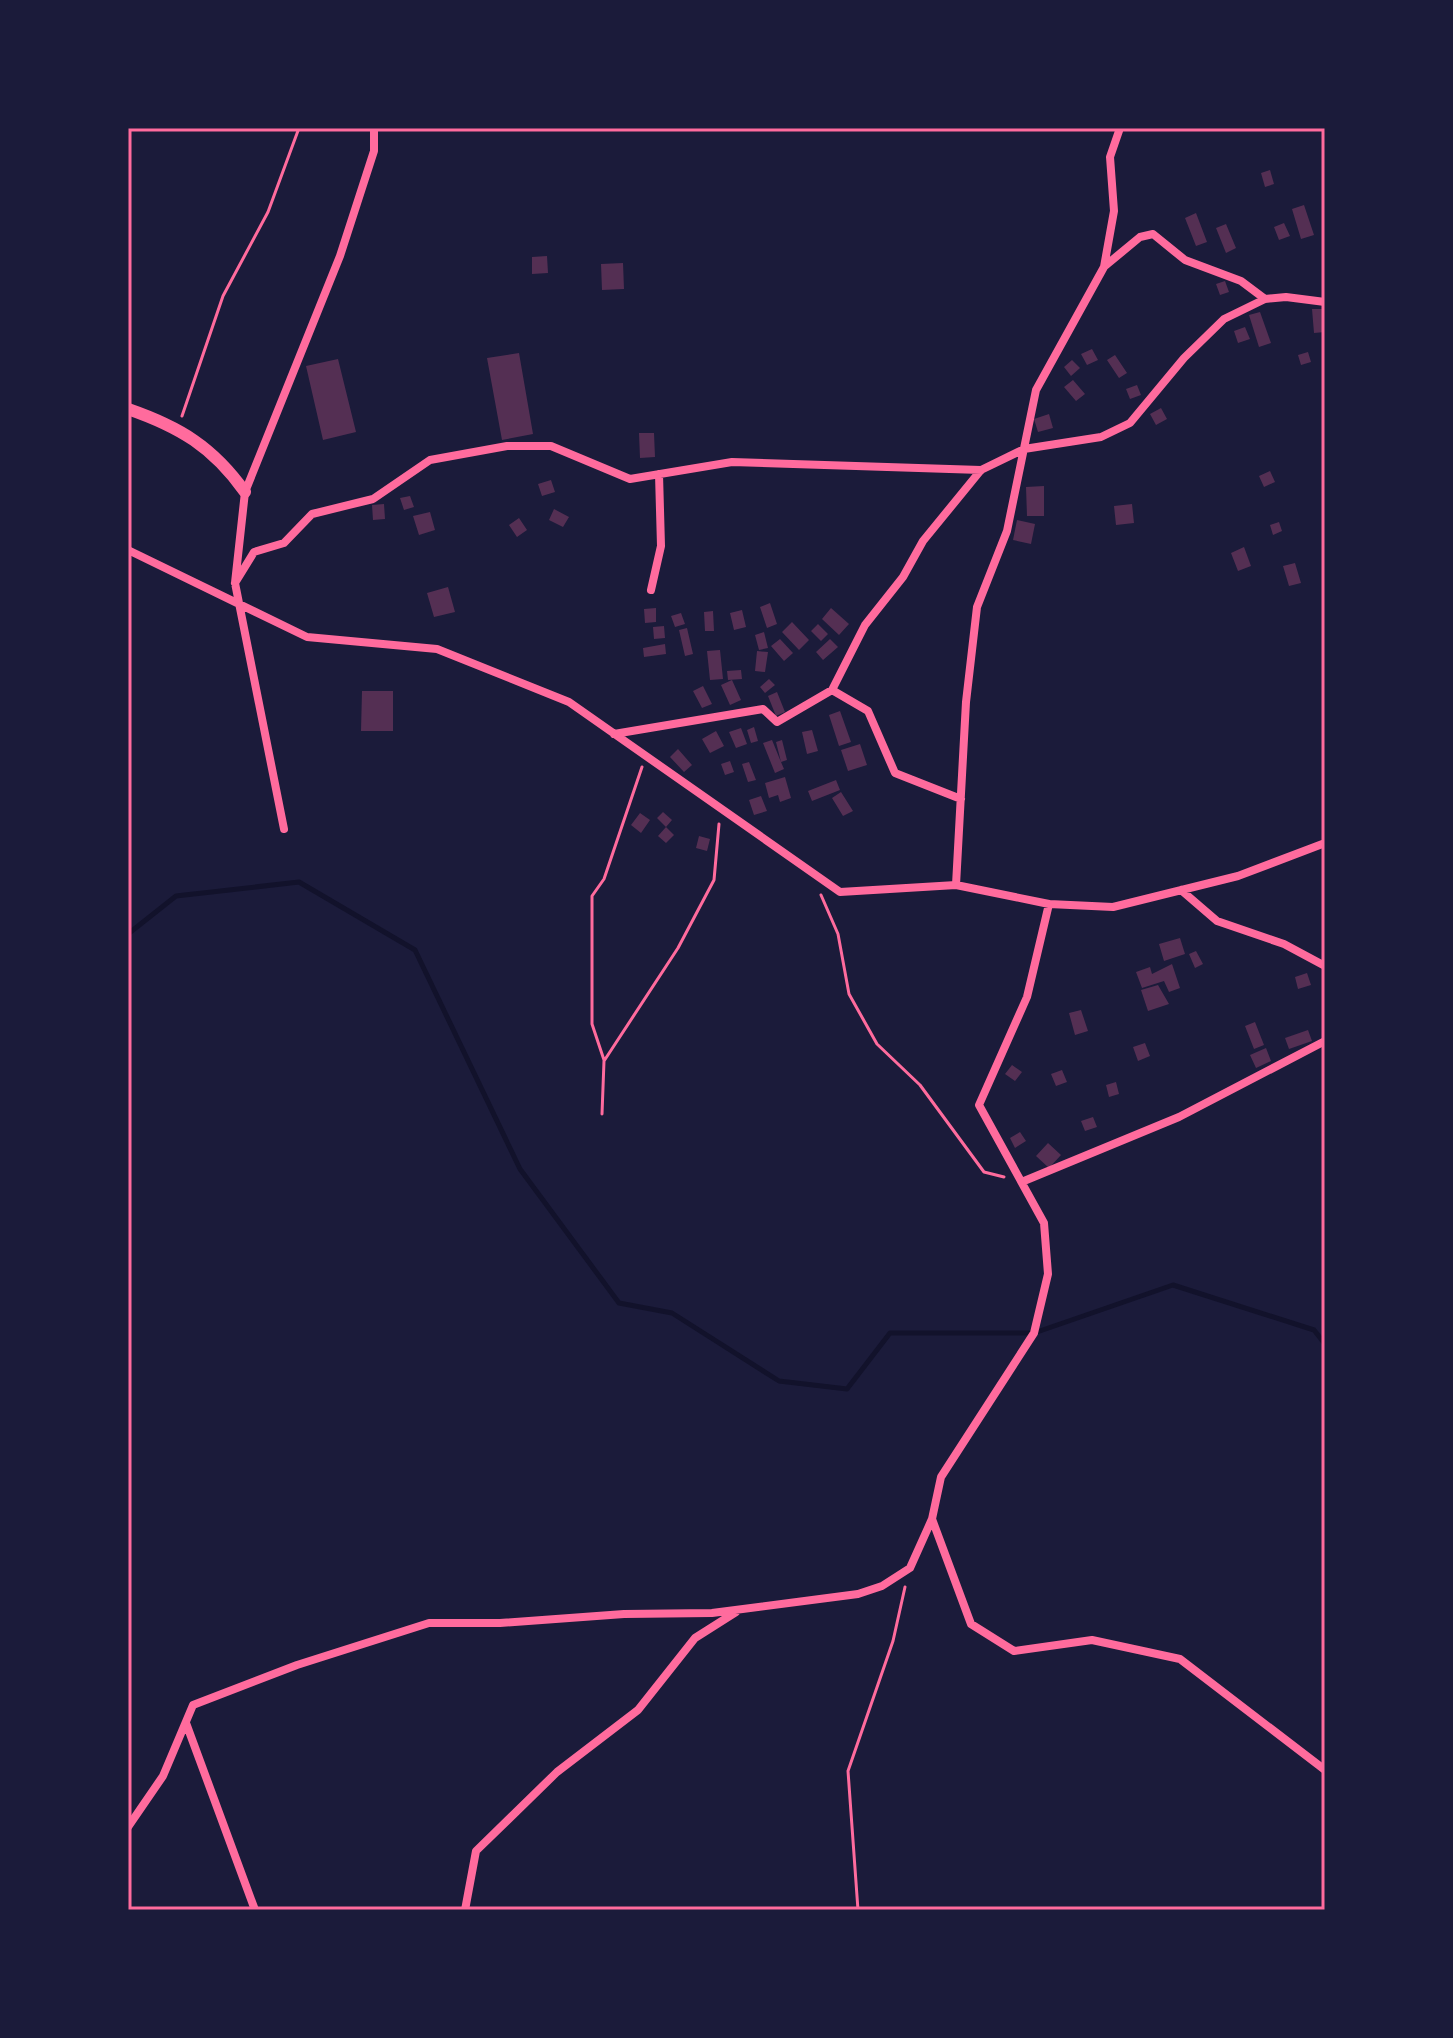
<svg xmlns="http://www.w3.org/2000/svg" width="1453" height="2038" viewBox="0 0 1453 2038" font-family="Barlow,sans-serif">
<rect width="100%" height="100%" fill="#1b1b3a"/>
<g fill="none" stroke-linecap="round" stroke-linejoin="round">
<path stroke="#12122b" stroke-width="5" d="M 128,934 L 176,896 L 299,882 L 415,950 L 520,1169 L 619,1303 L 672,1313 L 779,1381 L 847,1389 L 890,1333 L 1034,1333 L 1173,1285 L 1314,1330 L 1325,1344"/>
</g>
<path fill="#542f53" d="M 1270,170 L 1274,184 L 1265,187 L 1261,173 Z
M 1304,205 L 1314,235 L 1301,239 L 1292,209 Z
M 1196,213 L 1207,242 L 1196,246 L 1185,218 Z
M 1284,223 L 1290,236 L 1279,240 L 1274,227 Z
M 1226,224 L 1236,248 L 1226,253 L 1216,228 Z
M 547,256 L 548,273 L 532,274 L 532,257 Z
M 623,263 L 624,289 L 602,290 L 601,264 Z
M 1225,281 L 1229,292 L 1220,295 L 1216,284 Z
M 1312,309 L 1324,309 L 1325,332 L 1314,333 Z
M 1260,312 L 1271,343 L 1259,347 L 1249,315 Z
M 1245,327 L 1250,339 L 1238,343 L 1234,331 Z
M 1092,349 L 1098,360 L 1087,365 L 1081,354 Z
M 1308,352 L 1311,362 L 1301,365 L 1298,355 Z
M 519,353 L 533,434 L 502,440 L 487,358 Z
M 1115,355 L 1127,373 L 1119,378 L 1107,360 Z
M 338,359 L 356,432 L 323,440 L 306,366 Z
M 1072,360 L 1080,368 L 1071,376 L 1064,367 Z
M 1073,380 L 1085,394 L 1076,401 L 1064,387 Z
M 1137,385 L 1141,395 L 1130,399 L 1126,389 Z
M 1161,408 L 1167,419 L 1156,425 L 1150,414 Z
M 1049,414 L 1053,428 L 1038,432 L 1034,419 Z
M 639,433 L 654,433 L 655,457 L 640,458 Z
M 1270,471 L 1275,482 L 1264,487 L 1259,476 Z
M 551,480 L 555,492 L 542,496 L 538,484 Z
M 1044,486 L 1044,516 L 1027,516 L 1026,487 Z
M 410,496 L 414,507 L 404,510 L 400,498 Z
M 384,504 L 385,519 L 373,520 L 372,505 Z
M 1132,504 L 1134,523 L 1116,525 L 1114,506 Z
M 554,509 L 569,517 L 563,527 L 549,520 Z
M 430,512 L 435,530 L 419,535 L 413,516 Z
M 519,518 L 527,530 L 517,537 L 509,525 Z
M 1017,520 L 1035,524 L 1031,544 L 1013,540 Z
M 1279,522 L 1282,531 L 1273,535 L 1270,525 Z
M 1244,547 L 1251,566 L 1238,571 L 1231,553 Z
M 1295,563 L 1301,583 L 1289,586 L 1283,566 Z
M 448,587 L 455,612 L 434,617 L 427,593 Z
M 770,603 L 777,624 L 767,628 L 760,607 Z
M 656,608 L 656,622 L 645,623 L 644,609 Z
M 831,608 L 849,624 L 839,635 L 822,619 Z
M 742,610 L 746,627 L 734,630 L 730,613 Z
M 713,611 L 714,631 L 705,631 L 704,612 Z
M 681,613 L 685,624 L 675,627 L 671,616 Z
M 792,622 L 809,640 L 799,650 L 782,632 Z
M 818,624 L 828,634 L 821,641 L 811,631 Z
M 664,626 L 665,638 L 654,639 L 653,627 Z
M 687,628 L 693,654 L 685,656 L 679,630 Z
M 764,632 L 768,648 L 759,650 L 755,635 Z
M 780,639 L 793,653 L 784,661 L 771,646 Z
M 830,639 L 838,647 L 823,660 L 816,652 Z
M 665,644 L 666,654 L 644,657 L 643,648 Z
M 720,650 L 723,679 L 710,680 L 707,651 Z
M 757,651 L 768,652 L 765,672 L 755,671 Z
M 741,670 L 742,679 L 728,680 L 727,671 Z
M 769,679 L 775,685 L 765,693 L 760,687 Z
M 732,680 L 741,700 L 730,705 L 721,685 Z
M 703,686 L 712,704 L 702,708 L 693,691 Z
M 362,691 L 393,691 L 393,731 L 361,731 Z
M 777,692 L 785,712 L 776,716 L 768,696 Z
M 840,711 L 851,742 L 839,746 L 829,715 Z
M 754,727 L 758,741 L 751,743 L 747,730 Z
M 741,728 L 747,744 L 736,748 L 729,732 Z
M 812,730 L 818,751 L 807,754 L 802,732 Z
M 716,731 L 724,746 L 710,753 L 702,739 Z
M 772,740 L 781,762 L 776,742 L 782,740 L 787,760 L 781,762 L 784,769 L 775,773 L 763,743 Z
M 860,744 L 867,765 L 848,771 L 841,750 Z
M 678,749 L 692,765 L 684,772 L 670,757 Z
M 730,761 L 734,772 L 725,775 L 721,764 Z
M 749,762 L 756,780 L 748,782 L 742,764 Z
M 785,777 L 791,798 L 780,802 L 778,795 L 769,798 L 765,783 Z
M 836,780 L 840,790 L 812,801 L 808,791 Z
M 841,792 L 853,811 L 843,816 L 832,798 Z
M 761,796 L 767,811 L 754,815 L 749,800 Z
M 663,812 L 672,820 L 666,827 L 657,818 Z
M 640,813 L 650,820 L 641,833 L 631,825 Z
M 666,827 L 674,835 L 666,843 L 658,836 Z
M 699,836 L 710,839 L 707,851 L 696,848 Z
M 1180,938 L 1185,954 L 1164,961 L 1159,944 Z
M 1196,951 L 1203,964 L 1195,968 L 1189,954 Z
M 1172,964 L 1180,988 L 1169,992 L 1164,981 L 1142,988 L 1136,972 L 1150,967 L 1152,974 Z
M 1307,973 L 1311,985 L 1298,989 L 1295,977 Z
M 1158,985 L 1169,1004 L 1148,1011 L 1141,990 Z
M 1081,1010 L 1088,1031 L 1075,1035 L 1069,1013 Z
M 1255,1022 L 1264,1045 L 1254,1049 L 1245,1026 Z
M 1308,1030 L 1312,1041 L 1289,1049 L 1285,1038 Z
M 1145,1043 L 1150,1056 L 1138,1061 L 1133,1047 Z
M 1266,1048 L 1271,1061 L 1256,1068 L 1250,1055 Z
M 1012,1065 L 1022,1072 L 1015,1081 L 1005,1074 Z
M 1062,1070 L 1067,1082 L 1056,1086 L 1051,1074 Z
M 1116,1082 L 1119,1094 L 1109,1097 L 1106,1085 Z
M 1093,1117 L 1097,1127 L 1085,1131 L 1081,1121 Z
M 1020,1132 L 1026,1141 L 1015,1148 L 1010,1138 Z
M 1048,1143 L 1061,1155 L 1049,1168 L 1036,1156 Z"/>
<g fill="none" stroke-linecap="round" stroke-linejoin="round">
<path stroke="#ff6b9d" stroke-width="3" d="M 182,416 L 223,296 L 268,212 L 299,128
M 821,895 L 838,934 L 849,994 L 877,1044 L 920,1085 L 984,1172 L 1004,1177
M 604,1060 L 592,1024 L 592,896 L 604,879 L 642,767
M 602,1114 L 604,1061 L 678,948 L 714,880 L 719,824
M 858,1910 L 848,1771 L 893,1641 L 905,1587"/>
<path stroke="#ff6b9d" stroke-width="8" d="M 1105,266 L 1140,237 L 1153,234 L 1185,260 L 1241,281 L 1265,299
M 128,550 L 307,637 L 437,649 L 569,702 L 840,892 L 956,885 L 1049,904 L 1113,907 L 1238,876 L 1325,843
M 235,583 L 254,552 L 284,543 L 312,514 L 373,499 L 430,460 L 507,446 L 551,446 L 630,479 L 732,462 L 981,470
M 651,590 L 661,546 L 659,474
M 832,690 L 865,625 L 903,577 L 923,541 L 981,470 L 1024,449 L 1101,437 L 1130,423 L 1184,358 L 1224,319 L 1265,299 L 1286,297 L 1325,302
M 614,734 L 763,709 L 777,722 L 832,690 L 868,711 L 895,773 L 961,799
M 284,829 L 235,583 L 245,492 L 340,256 L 374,151 L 374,128
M 956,885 L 966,702 L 977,607 L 1007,531 L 1036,390 L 1104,267 L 1114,211 L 1110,157 L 1120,128
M 1181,890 L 1217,921 L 1284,944 L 1325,966
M 1049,904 L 1027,997 L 979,1105 L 1044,1223 L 1048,1274 L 1034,1333 L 941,1477 L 932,1519 L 971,1624 L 1014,1651 L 1092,1640 L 1180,1659 L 1325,1770
M 1024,1181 L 1179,1117 L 1325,1041
M 186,1723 L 255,1910
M 128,1827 L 163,1776 L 193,1705 L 297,1665 L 429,1623 L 500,1623 L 624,1614 L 712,1613 L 858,1594 L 882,1586 L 910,1568 L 932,1519
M 465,1910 L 476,1851 L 557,1772 L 638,1710 L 695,1638 L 736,1612"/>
<path stroke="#ff6b9d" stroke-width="12" d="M 128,409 C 180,427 213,447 245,492"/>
</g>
<rect width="1453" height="2038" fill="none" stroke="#1b1b3a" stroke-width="260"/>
<rect x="130" y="130" width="1193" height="1778" fill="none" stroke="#ff6b9d" stroke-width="3"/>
</svg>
